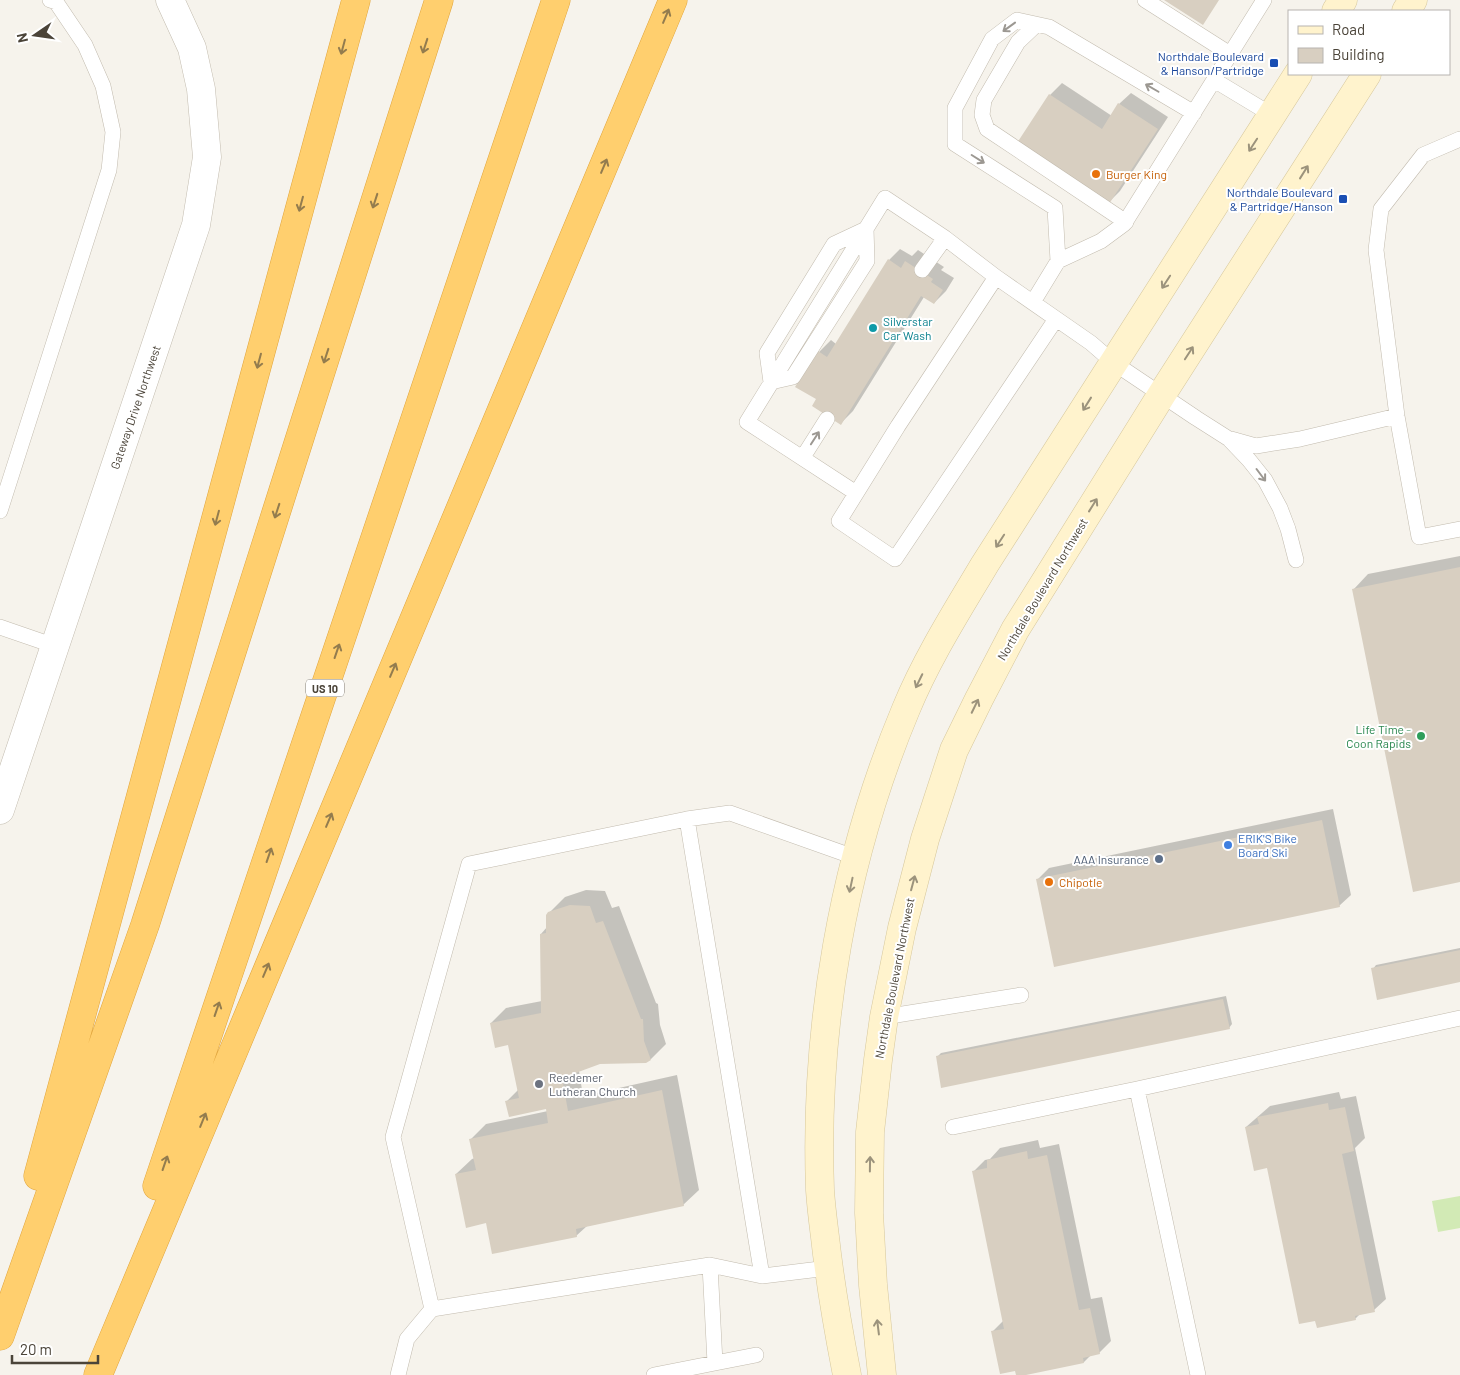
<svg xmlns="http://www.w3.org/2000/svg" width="1460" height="1375" viewBox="0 0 1460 1375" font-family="Barlow,sans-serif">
<rect width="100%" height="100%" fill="#f6f3ec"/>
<path fill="#d2eab5" d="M 1460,1196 L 1460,1228 L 1438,1232 L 1432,1201 Z"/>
<path fill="#0003" d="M 1062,83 L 1112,116 L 1119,104 L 1131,93 L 1168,117 L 1120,191 L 1109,202 L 1018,143 L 1050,95 Z
M 900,249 L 912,256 L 918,250 L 944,267 L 941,270 L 954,278 L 946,291 L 934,303 L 924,297 L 853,411 L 841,423 L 818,399 L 819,352 L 831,340 L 836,344 L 889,260 Z
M 1460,556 L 1460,881 L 1353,590 L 1368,574 Z
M 1333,809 L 1351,895 L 1339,906 L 1037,880 L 1049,868 Z
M 586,890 L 605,891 L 612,908 L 619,906 L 656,1003 L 658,1004 L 660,1025 L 666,1044 L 651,1059 L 600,1063 L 579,1071 L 583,1096 L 677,1075 L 699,1190 L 683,1205 L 587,1226 L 576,1236 L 487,1222 L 456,1174 L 472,1159 L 475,1158 L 471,1139 L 486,1124 L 548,1111 L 547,1107 L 507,1101 L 518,1090 L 509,1043 L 491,1023 L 506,1008 L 542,1001 L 541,934 L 547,927 L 549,913 L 565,897 Z
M 1460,948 L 1460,981 L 1373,969 L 1376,965 Z
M 1226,996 L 1232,1024 L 1229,1028 L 937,1057 L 941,1053 Z
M 1339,1092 L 1341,1099 L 1356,1096 L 1365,1138 L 1355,1148 L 1386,1299 L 1374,1310 L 1361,1313 L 1355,1319 L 1246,1127 L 1270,1106 Z
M 1038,1140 L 1040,1148 L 1059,1144 L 1091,1299 L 1102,1297 L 1111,1341 L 1099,1353 L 1091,1355 L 1084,1362 L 1017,1375 L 1016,1370 L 992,1332 L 1004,1320 L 973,1172 L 985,1160 L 990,1159 L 1000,1148 Z"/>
<path fill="#d8cfc1" d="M 1164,0 L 1219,0 L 1203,25 Z
M 1049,94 L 1102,129 L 1118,103 L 1158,129 L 1109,204 L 1017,143 Z
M 888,259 L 901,268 L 905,261 L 933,279 L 931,282 L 943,290 L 934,304 L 921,296 L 841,425 L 812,406 L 816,399 L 795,387 L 818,351 L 827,357 Z
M 1460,567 L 1460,882 L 1413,892 L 1352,589 Z
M 1322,820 L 1340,907 L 1054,967 L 1036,879 Z
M 570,905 L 590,906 L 596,923 L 603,921 L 641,1019 L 643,1019 L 644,1041 L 651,1060 L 646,1063 L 600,1064 L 562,1078 L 568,1111 L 662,1090 L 684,1206 L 576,1229 L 577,1237 L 492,1254 L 486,1223 L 466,1228 L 455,1174 L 476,1170 L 469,1139 L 548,1123 L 546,1109 L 509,1117 L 505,1101 L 519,1098 L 508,1045 L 495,1048 L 490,1023 L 541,1013 L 540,934 L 546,933 L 546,915 L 548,912 Z
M 1460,950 L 1460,982 L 1377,1000 L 1371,968 Z
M 1223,999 L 1230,1029 L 941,1088 L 936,1056 Z
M 1328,1103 L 1329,1110 L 1345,1107 L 1354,1151 L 1342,1154 L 1375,1312 L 1355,1316 L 1356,1320 L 1317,1328 L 1315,1321 L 1299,1324 L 1267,1168 L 1254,1171 L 1245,1127 L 1259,1124 L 1257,1117 Z
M 1027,1151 L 1028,1159 L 1047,1155 L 1079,1310 L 1090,1308 L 1100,1354 L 1083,1358 L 1084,1363 L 1026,1375 L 1016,1375 L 1015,1371 L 1000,1374 L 991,1331 L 1004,1329 L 972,1171 L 987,1168 L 987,1160 Z"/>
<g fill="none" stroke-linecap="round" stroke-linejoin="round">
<g stroke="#c2bbae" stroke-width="16">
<path id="lane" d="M 1145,0 L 1230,54
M 1036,25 L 1018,42 L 984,100 L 982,115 L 987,129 L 1126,222
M 1214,80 L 1272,115
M 1460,139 L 1423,155 L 1381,209 L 1376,250 L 1397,416 L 1419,537 L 1460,529
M 866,229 L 867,261 L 793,377 L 771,382 L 767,353 L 834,244 Z
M 1058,261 L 1055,208 L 955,144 L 955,108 L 992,39 L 1017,20 L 1049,27 L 1194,113
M 922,270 L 945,238
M 1033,302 L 1058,261 L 1101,241 L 1124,224 L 1264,0
M 1056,319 L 895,559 L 839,521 L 898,426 L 996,277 L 1091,343 L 1114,363 L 1196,418 L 1229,439 L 1249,460 L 1265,480 L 1280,508 L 1288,529 L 1296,560
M 1231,439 L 1256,446 L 1300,439 L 1397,416
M 803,457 L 827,419
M 856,493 L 747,422 L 885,198 L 945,238 L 996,277
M 0,511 L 109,170 L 113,132 L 103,86 L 85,45 L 56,2 L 50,0
M 0,627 L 55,646
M 687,819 L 469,864 L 393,1137 L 432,1309 L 710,1265 L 762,1276
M 884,1017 L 1021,995
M 953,1127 L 1137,1089
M 828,1268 L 762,1276 L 687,819 L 730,813 L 857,858
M 715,1363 L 756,1355
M 398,1375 L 407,1339 L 432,1309
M 654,1375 L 715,1363 L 710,1265
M 1198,1375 L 1137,1089 L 1460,1018"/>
</g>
<g stroke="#c2bbae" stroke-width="29">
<path id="street" d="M 0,810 L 196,225 L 207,157 L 201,89 L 192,48 L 170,0"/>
</g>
<g stroke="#d6c79b" stroke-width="29">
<path id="secondary" d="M 1336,11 L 1343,0
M 1406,11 L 1413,0
M 847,1375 C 838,1329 830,1283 825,1237 C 823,1221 821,1206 820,1190 C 814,1028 843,859 906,709 C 927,658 957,611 985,564 L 1298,74
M 882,1375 L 873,1285 L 869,1213 L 870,1132 L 878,1060 L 884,1017 L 902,928 L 925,839 L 954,750 L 979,699 L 1015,630 L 1162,394 L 1367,74"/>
</g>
<g stroke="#e0a43c" stroke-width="29">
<path id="highway" d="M 38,1176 L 356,0
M 157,1186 L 556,0
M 0,1336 L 145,925 L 439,0
M 98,1375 C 287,916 482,459 673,0"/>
</g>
<use href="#lane" stroke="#fff" stroke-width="15"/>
<use href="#street" stroke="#fff" stroke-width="28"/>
<use href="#secondary" stroke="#fff3cd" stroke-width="28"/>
<use href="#highway" stroke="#ffcf6e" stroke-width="28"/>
</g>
<defs><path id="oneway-shaft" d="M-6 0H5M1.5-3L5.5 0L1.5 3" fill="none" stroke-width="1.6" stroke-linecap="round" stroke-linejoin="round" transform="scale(1.25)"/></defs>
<g stroke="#937c4e">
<use href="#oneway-shaft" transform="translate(666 16) rotate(-67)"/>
<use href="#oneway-shaft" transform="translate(425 46) rotate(108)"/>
<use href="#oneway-shaft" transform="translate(343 47) rotate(105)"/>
<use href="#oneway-shaft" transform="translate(604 166) rotate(-67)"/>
<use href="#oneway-shaft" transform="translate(375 201) rotate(108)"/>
<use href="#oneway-shaft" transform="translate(301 204) rotate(105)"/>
<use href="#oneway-shaft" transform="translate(326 356) rotate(108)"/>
<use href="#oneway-shaft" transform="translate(259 361) rotate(105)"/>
<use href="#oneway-shaft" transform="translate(277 511) rotate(108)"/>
<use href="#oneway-shaft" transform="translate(217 518) rotate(105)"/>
<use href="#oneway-shaft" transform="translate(337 651) rotate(-71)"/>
<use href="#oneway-shaft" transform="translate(393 670) rotate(-67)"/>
<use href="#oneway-shaft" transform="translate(329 820) rotate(-67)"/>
<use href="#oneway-shaft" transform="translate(269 855) rotate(-71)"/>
<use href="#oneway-shaft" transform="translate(266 970) rotate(-67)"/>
<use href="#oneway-shaft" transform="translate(217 1009) rotate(-71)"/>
<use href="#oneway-shaft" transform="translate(203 1120) rotate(-68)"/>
<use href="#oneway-shaft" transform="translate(165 1163) rotate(-71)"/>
</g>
<g stroke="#9c9892">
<use href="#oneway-shaft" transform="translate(1009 27) rotate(144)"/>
<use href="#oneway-shaft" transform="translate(1152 88) rotate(-150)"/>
<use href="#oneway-shaft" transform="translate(978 159) rotate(32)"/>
<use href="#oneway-shaft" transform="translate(815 438) rotate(-57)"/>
<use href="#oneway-shaft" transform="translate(1261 475) rotate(53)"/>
</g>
<g stroke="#9c937c">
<use href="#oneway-shaft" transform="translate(1253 145) rotate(123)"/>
<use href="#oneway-shaft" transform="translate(1304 172) rotate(-58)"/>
<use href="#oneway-shaft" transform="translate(1166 282) rotate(123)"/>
<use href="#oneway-shaft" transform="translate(1189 353) rotate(-57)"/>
<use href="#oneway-shaft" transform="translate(1087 404) rotate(122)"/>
<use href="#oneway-shaft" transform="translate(1093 505) rotate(-58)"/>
<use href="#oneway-shaft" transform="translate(1000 541) rotate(123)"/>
<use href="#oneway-shaft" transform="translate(919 681) rotate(116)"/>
<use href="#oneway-shaft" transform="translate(975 706) rotate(-64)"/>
<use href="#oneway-shaft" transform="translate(913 883) rotate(-75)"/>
<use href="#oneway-shaft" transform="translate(851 885) rotate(102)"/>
<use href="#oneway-shaft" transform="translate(870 1164) rotate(-89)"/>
<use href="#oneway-shaft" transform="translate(878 1327) rotate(-97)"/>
</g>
<g fill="#1a4fb4" stroke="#fff" stroke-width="2">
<rect x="1269" y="58" width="10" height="10" rx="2.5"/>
<rect x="1338" y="194" width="10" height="10" rx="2.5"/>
</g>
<g fill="#e8710a" stroke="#fff" stroke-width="2">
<circle cx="1096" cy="174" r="5"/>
<circle cx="1049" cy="882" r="5"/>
</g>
<circle fill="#0f9aa8" stroke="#fff" stroke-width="2" cx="873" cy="328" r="5"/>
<circle fill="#2e9e5b" stroke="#fff" stroke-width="2" cx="1421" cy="736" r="5"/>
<circle fill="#3f7fe0" stroke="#fff" stroke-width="2" cx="1228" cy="845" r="5"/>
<circle fill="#5c6f8a" stroke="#fff" stroke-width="2" cx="1159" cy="859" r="5"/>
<circle fill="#6b7280" stroke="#fff" stroke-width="2" cx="539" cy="1084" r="5"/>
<g text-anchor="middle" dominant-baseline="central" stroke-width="4" stroke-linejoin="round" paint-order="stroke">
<rect fill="#fff" stroke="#817c74" stroke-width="1" x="306" y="679.5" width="38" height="17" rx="4"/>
<g font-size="11" font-weight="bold" fill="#4b4439">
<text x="325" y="688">US 10</text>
</g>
<g font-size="12" fill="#164399" stroke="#fff" text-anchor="end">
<text x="1264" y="56">Northdale Boulevard<tspan x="1264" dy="14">&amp; Hanson/Partridge</tspan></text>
<text x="1333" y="192">Northdale Boulevard<tspan x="1333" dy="14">&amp; Partridge/Hanson</tspan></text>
</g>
<g font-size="12" fill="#c56008" stroke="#fff" text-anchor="start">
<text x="1106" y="174">Burger King</text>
<text x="1059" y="882">Chipotle</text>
</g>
<g font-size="12" fill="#0d838f" stroke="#fff" text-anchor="start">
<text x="883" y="321">Silverstar<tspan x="883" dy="14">Car Wash</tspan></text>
</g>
<g font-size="12" fill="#4b4439" stroke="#fff">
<text transform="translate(135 407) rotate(-71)">Gateway Drive Northwest</text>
<text transform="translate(1042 589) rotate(-59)">Northdale Boulevard Northwest</text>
<text transform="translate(894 978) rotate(-79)">Northdale Boulevard Northwest</text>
</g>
<g font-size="12" fill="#27864d" stroke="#fff" text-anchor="end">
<text x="1411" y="729">Life Time -<tspan x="1411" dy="14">Coon Rapids</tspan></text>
</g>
<g font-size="12" fill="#366cbe" stroke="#fff" text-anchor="start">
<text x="1238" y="838">ERIK'S Bike<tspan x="1238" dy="14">Board Ski</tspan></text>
</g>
<g font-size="12" fill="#4e5e75" stroke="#fff" text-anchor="end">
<text x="1149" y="859">AAA Insurance</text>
</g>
<g font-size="12" fill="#5b616d" stroke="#fff" text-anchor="start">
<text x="549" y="1077">Reedemer<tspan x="549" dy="14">Lutheran Church</tspan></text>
</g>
</g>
<rect x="1288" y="10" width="162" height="65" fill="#ffffff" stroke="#b7b4b0"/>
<rect x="1298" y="26" width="25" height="8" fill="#fff3cd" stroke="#b7b4b0"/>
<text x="1332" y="35" font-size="15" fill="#4b4439">Road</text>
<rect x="1298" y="48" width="25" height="15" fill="#d8cfc1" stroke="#b7b4b0"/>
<text x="1332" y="60" font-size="15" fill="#4b4439">Building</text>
<g transform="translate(35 35) rotate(257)" stroke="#ffffff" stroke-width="4" paint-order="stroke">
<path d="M0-4L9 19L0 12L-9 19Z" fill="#4b4439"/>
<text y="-8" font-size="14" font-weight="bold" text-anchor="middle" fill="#4b4439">N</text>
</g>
<path d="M12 1355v8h86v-8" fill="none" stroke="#4b4439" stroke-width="2.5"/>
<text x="20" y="1355" font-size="15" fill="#4b4439" stroke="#ffffff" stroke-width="4" paint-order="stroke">20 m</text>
</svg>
